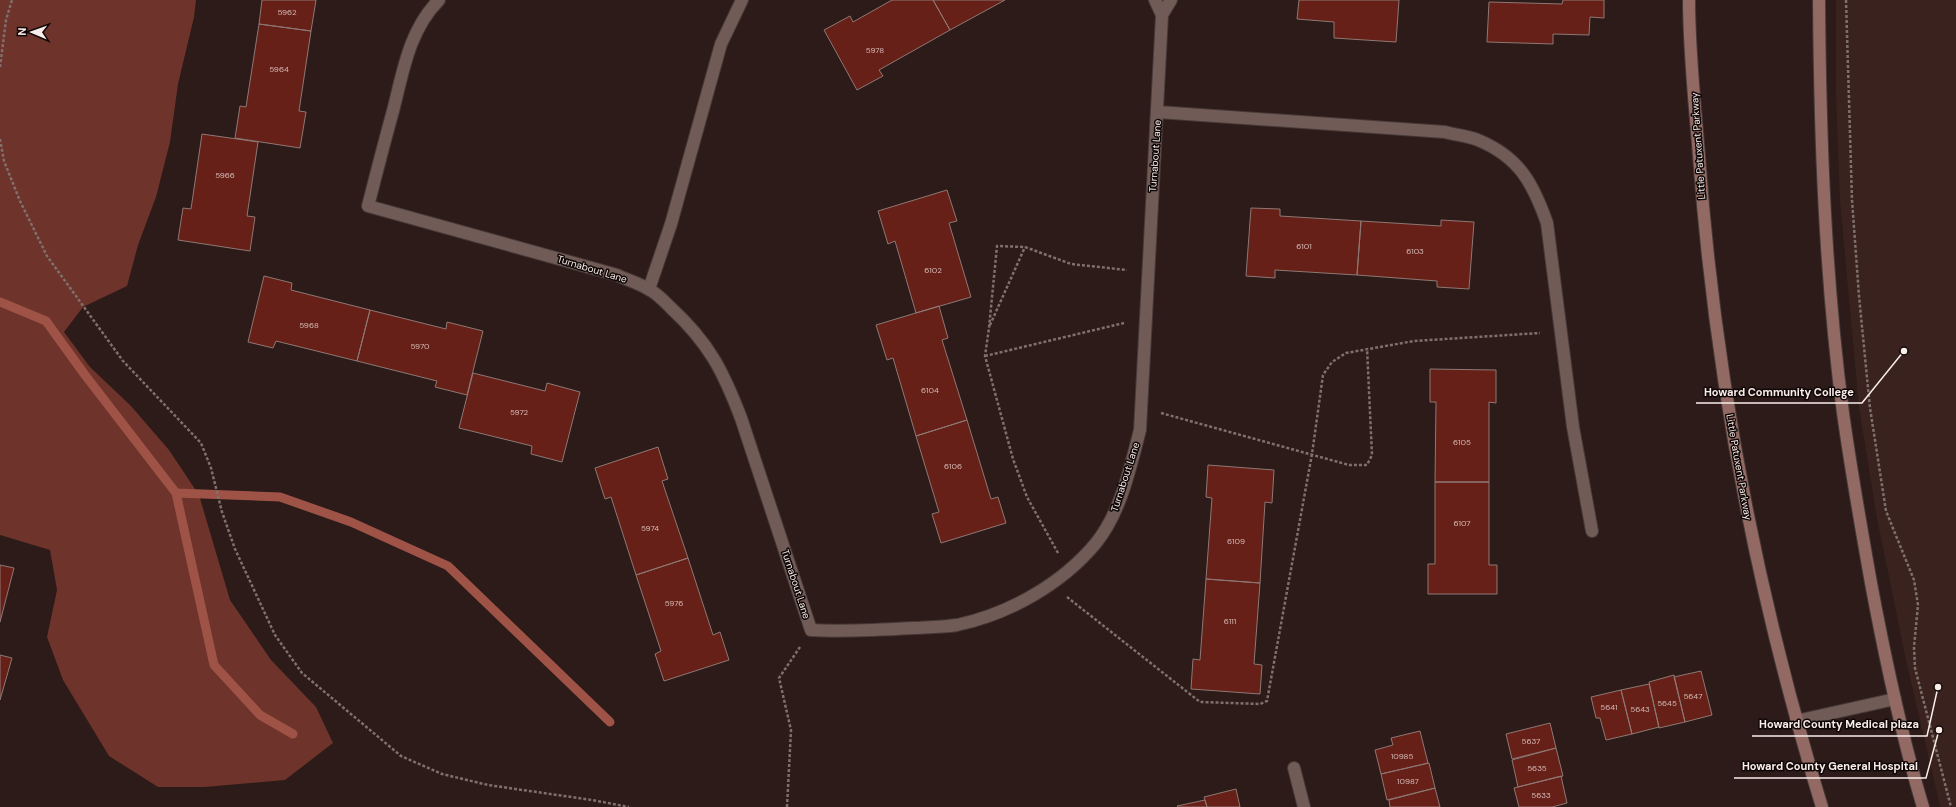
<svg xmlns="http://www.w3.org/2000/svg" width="1956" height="807" viewBox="0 0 1956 807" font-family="'DM Sans',sans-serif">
<rect width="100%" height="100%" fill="#2c1b18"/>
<path fill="#3a231f" d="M 1836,0 L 1956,0 L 1956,807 L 1940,807 L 1939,801 L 1906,660 L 1877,518 L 1859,407 L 1840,200 L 1836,95 Z"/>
<path fill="#6e332a" d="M 0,0 L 196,0 L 194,17 L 178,84 L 170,142 L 156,197 L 138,245 L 127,286 L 83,307 L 64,332 L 90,367 L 131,406 L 169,450 L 199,495 L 230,600 L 271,660 L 316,707 L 333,743 L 285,780 L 205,787 L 158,787 L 109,756 L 63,680 L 47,637 L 57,590 L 50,550 L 0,535 Z"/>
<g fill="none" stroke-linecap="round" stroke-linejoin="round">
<path stroke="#9f5347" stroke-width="9" d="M 0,302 L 46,321 L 85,375 L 176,493 L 280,497 L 351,522 L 448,566 L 610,722
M 176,493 L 214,665 L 260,715 L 293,734"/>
</g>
<path fill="#672018" stroke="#8e7874" d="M 262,0 L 316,0 L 311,31 L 259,24 Z
M 892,0 L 933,0 L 950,30 L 879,70 L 883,76 L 857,90 L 824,30 L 850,16 L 853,22 Z
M 933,0 L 1005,0 L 950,30 Z
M 1299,0 L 1399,0 L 1396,42 L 1334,38 L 1334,22 L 1297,19 Z
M 1563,0 L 1604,0 L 1604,18 L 1590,17 L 1589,35 L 1553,34 L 1553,44 L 1487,42 L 1489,2 L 1562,4 Z
M 259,24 L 311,31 L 299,111 L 306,112 L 300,148 L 235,138 L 240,106 L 246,107 Z
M 202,134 L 258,142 L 247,216 L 255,217 L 250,251 L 178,240 L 183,208 L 191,209 Z
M 947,190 L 957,221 L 949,223 L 971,297 L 916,313 L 895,241 L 888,244 L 878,211 Z
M 1251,208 L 1280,209 L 1280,216 L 1361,221 L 1357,275 L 1275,270 L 1275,278 L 1246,276 Z
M 1441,220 L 1474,222 L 1469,289 L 1437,287 L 1437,281 L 1357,275 L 1361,221 L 1441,226 Z
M 264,276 L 292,283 L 291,290 L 370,310 L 357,361 L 276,341 L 273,348 L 248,342 Z
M 939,306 L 948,338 L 942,340 L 967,420 L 916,436 L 893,358 L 887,360 L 876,325 Z
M 370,310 L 446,329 L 447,322 L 483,331 L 467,395 L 435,387 L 437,381 L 357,361 Z
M 1430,369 L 1496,370 L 1496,403 L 1489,402 L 1489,482 L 1435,482 L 1436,402 L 1430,402 Z
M 473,373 L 545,391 L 547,383 L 580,392 L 562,462 L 531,454 L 532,446 L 459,428 Z
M 967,420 L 991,499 L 998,497 L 1006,523 L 941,543 L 932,514 L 939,512 L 916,436 Z
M 658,447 L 668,479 L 662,481 L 688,558 L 636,575 L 611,497 L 605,499 L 595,468 Z
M 1208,465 L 1274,470 L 1272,503 L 1265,502 L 1260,583 L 1206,579 L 1212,498 L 1206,497 Z
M 1435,482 L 1489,482 L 1489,565 L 1497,565 L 1497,594 L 1428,594 L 1428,564 L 1435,564 Z
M 688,558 L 713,635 L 720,632 L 729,660 L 664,681 L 655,654 L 661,651 L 636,575 Z
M 0,565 L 14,568 L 0,622 Z
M 1206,579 L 1260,583 L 1254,664 L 1262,665 L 1260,694 L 1191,689 L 1193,659 L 1200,660 Z
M 0,655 L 12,658 L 0,700 Z
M 1701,671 L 1712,715 L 1685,722 L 1674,677 Z
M 1674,675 L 1685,722 L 1659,728 L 1649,682 Z
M 1649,684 L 1659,727 L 1632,734 L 1621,690 Z
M 1621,690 L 1632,734 L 1606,740 L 1600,718 L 1596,718 L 1591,697 Z
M 1550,723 L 1556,748 L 1512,759 L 1506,734 Z
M 1420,731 L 1428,763 L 1381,774 L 1375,750 L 1393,745 L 1391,738 Z
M 1556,748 L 1563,776 L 1518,787 L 1512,760 Z
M 1429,763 L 1435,788 L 1387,800 L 1381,774 Z
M 1561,776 L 1567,803 L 1552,807 L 1519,807 L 1514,788 Z
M 1435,788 L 1440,807 L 1390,807 L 1389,800 Z
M 1236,789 L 1240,807 L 1207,807 L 1204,797 Z
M 1205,800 L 1207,807 L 1178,807 L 1177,806 Z"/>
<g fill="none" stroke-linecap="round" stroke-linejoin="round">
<g stroke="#463937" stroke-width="14">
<path id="lane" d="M 1158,112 L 1445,132 C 1456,135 1468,136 1478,140 C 1519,157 1533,183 1547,223 L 1573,427 L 1592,531
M 649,289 L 671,224 L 721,44 L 742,0
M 1796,721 L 1895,699"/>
</g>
<g stroke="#463937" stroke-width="14">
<path id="street" d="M 439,0 C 409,30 403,72 393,111 C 384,143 376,175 368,206 L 617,275 C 627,280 639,283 648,289 C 657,293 665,302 671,308 C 709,343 723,371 741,418 L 811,630 C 846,632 880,630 915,628 C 928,627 944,627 957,625 C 1009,614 1062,584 1096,543 C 1121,512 1130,468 1140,430 L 1162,15 L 1171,0
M 1155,0 L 1162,15
M 1294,768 L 1304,807"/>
</g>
<g stroke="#463937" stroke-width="14">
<path id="secondary" d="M 1689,0 C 1689,52 1695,105 1699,156 C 1715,378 1757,595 1822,807
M 1819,0 C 1820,138 1825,276 1843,413 C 1851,470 1861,527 1871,583 C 1885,658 1901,734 1923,807"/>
</g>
<path stroke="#7f706d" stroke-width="2.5" stroke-dasharray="3 2" stroke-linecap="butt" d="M 1846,0 L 1852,200 L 1859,296 L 1870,408 L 1886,511 L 1914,580 L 1918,605 L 1914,647 L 1915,668 L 1951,807
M 0,67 L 6,20 L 12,0
M 0,139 L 4,161 L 20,201 L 47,256 L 123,361 L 201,443 L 211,468 L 222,512 L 235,549 L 275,635 L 302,673 L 401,756 L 442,774 L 488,785 L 592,800 L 629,807
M 990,325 L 1025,247
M 985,356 L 1124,323
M 1161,413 L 1349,465 L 1367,465 L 1372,455 L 1367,348
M 1058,553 L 1027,497 L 1013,459 L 985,356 L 989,328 L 997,246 L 1025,247 L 1071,264 L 1127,270
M 1067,597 L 1200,702 L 1260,704 L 1267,701 L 1312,454 L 1323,375 L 1332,362 L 1346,353 L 1414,341 L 1540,333
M 787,807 L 791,730 L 779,678 L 800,647"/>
<use href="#lane" stroke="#705b57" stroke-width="12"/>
<use href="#street" stroke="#705b57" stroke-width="12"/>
<use href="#secondary" stroke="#926a63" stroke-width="12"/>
</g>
<g text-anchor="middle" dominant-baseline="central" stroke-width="3" stroke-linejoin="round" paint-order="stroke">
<g font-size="8" fill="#d4bab6">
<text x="287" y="12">5962</text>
<text x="875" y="50">5978</text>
<text x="279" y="69">5964</text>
<text x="225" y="175">5966</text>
<text x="1304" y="246">6101</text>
<text x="1415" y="251">6103</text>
<text x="933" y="270">6102</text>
<text x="309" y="325">5968</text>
<text x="420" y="346">5970</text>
<text x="930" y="390">6104</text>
<text x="519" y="412">5972</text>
<text x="1462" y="442">6105</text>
<text x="953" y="466">6106</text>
<text x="1462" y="523">6107</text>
<text x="650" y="528">5974</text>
<text x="1236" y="541">6109</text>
<text x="674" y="603">5976</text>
<text x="1230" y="621">6111</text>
<text x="1693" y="696">5647</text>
<text x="1667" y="703">5645</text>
<text x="1609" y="707">5641</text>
<text x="1640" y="709">5643</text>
<text x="1531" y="741">5637</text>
<text x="1402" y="756">10985</text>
<text x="1537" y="768">5635</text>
<text x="1408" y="781">10987</text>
<text x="1541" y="795">5633</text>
</g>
<g font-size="10" fill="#f9edea" stroke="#0f0807">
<text transform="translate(1698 146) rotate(-94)">Little Patuxent Parkway</text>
<text transform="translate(1155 156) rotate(-86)">Turnabout Lane</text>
<text transform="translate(592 269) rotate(17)">Turnabout Lane</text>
<text transform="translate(1739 467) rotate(80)">Little Patuxent Parkway</text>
<text transform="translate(1125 477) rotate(-72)">Turnabout Lane</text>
<text transform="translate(796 584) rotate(72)">Turnabout Lane</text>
</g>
</g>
<path fill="none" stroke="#f9edea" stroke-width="1.5" d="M1904 351L1862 403H1696M1938 687L1927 736H1752M1939 730L1926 778H1734"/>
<g fill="#f9edea" stroke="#0f0807" stroke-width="1.5">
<circle cx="1904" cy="351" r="4"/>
<circle cx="1938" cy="687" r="4"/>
<circle cx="1939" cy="730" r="4"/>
</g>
<g font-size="11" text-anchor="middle" font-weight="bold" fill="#f9edea" stroke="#0f0807" stroke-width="3" stroke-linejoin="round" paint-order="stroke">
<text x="1779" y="396">Howard Community College</text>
<text x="1839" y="728">Howard County Medical plaza</text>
<text x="1830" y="770">Howard County General Hospital</text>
</g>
<g transform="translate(32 32) rotate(272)" stroke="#0f0807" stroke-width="3" paint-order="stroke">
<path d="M0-3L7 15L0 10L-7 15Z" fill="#f9edea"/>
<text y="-6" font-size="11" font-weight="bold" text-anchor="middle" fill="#f9edea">N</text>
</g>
</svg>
